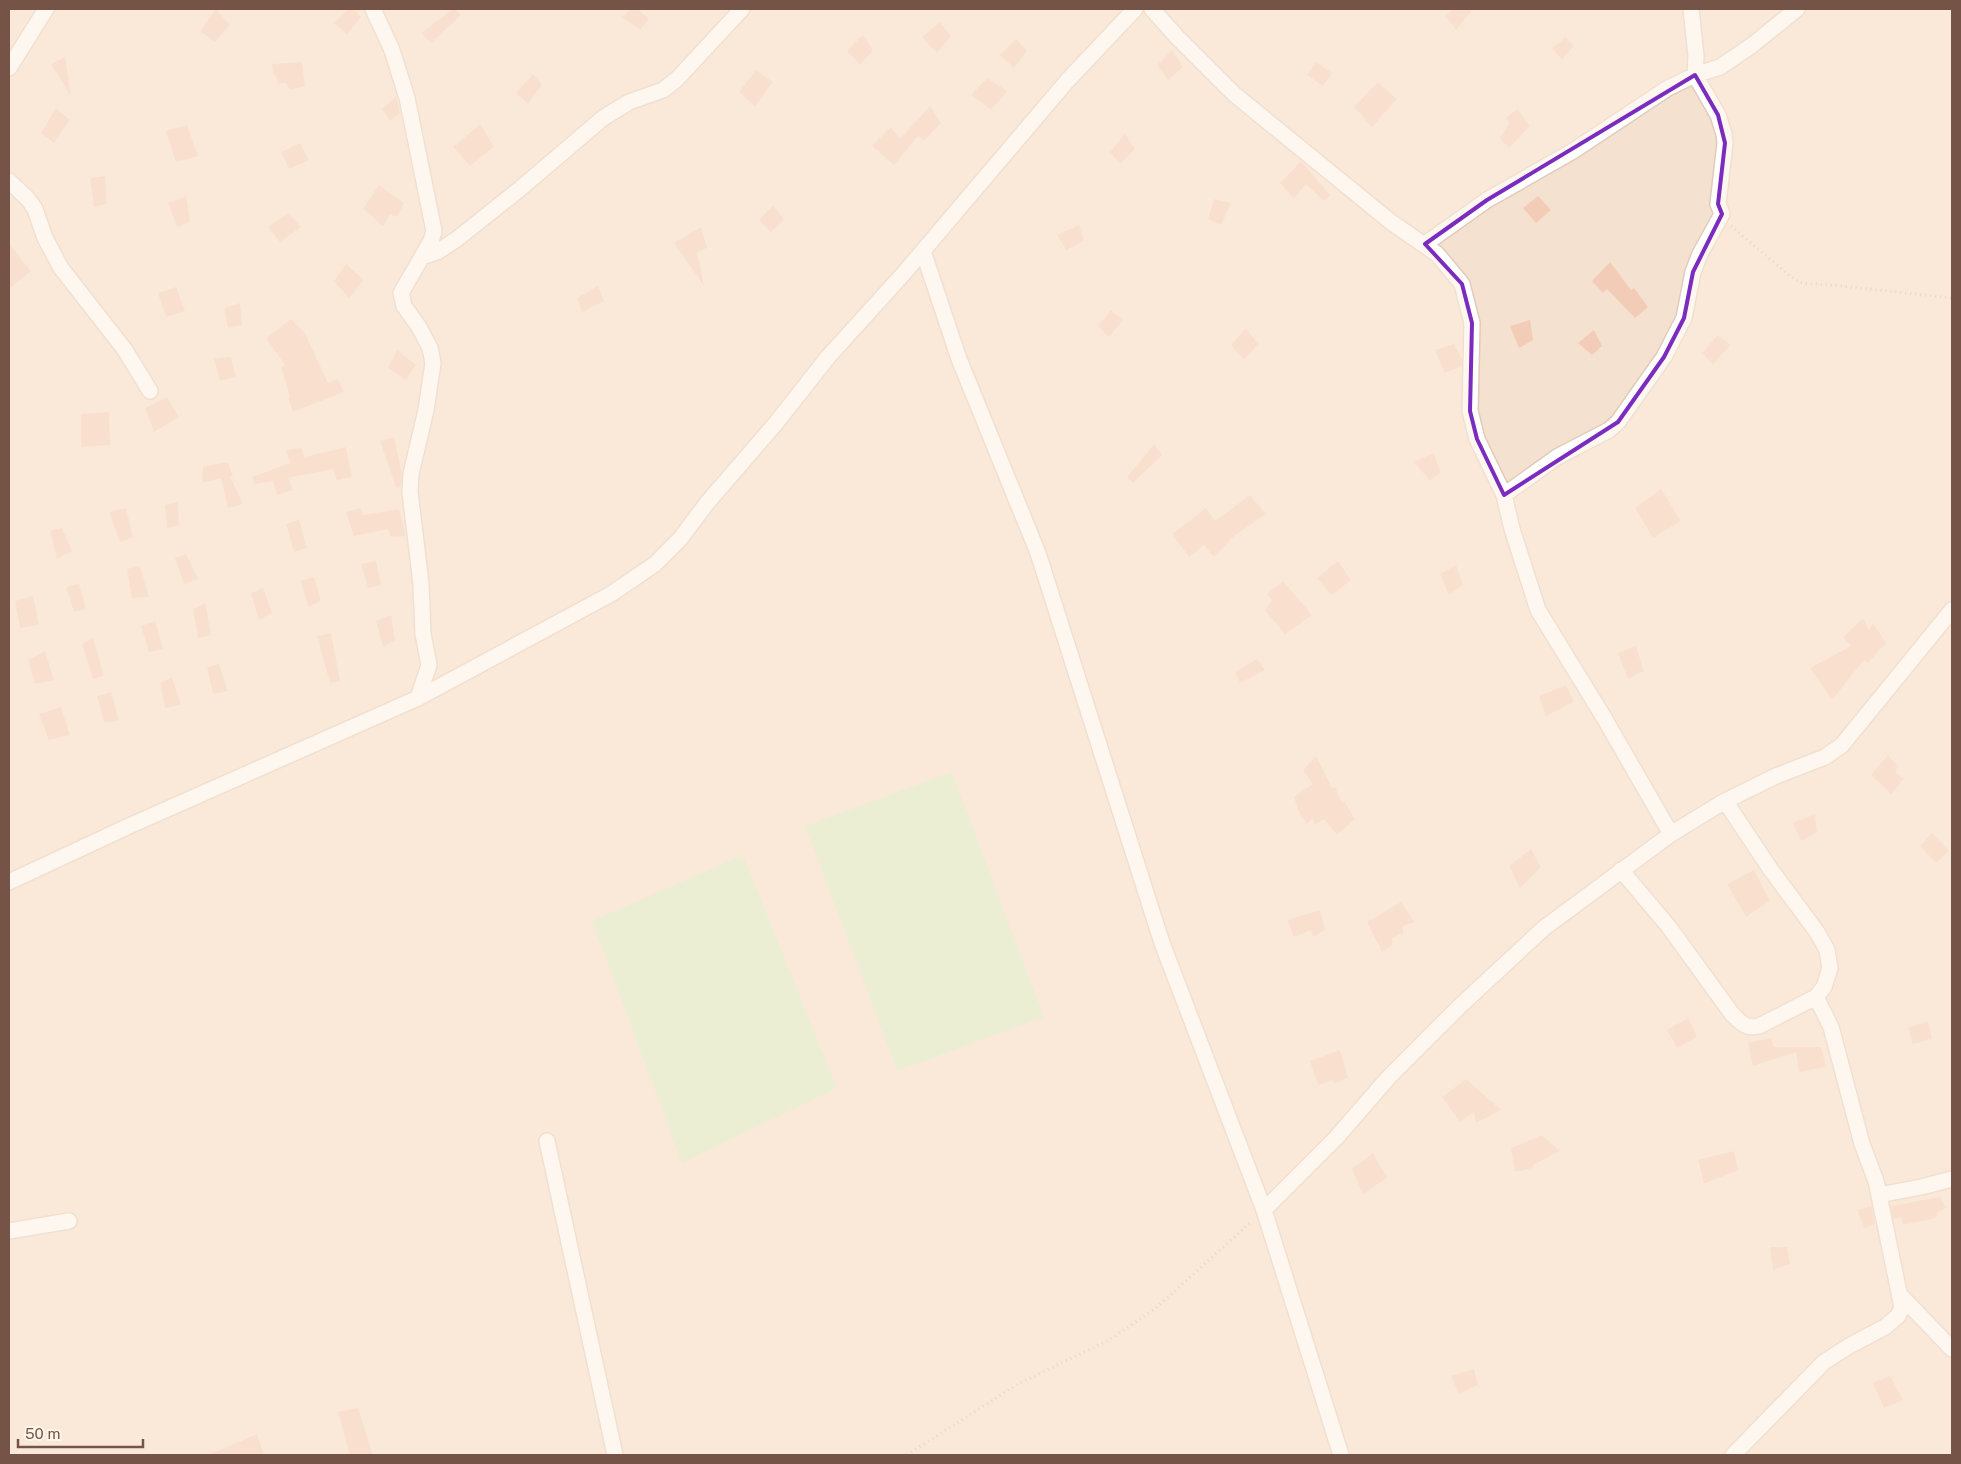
<svg xmlns="http://www.w3.org/2000/svg" width="1961" height="1464" viewBox="0 0 1961 1464" font-family="'Public Sans',sans-serif">
<rect width="100%" height="100%" fill="#fdf0e1"/>
<path fill="#f5e1cf" d="M 9,9 L 1952,9 L 1952,1455 L 9,1455 Z"/>
<path fill="#d4ebbf" d="M 952,772 L 1044,1017 L 897,1071 L 805,826 Z
M 743,855 L 837,1088 L 682,1163 L 592,921 Z"/>
<path fill="#f3ccb7" d="M 216,9 L 230,25 L 215,42 L 200,31 Z
M 348,9 L 353,9 L 361,17 L 347,34 L 334,23 Z
M 452,9 L 455,9 L 461,15 L 431,43 L 422,33 Z
M 631,9 L 638,9 L 649,19 L 640,30 L 622,17 Z
M 1454,9 L 1473,9 L 1456,30 L 1446,16 Z
M 940,22 L 951,36 L 937,53 L 922,37 Z
M 863,35 L 873,50 L 860,65 L 847,51 Z
M 1566,37 L 1574,46 L 1562,60 L 1552,48 Z
M 1016,39 L 1027,51 L 1014,68 L 1000,55 Z
M 1172,50 L 1183,67 L 1168,80 L 1157,65 Z
M 65,57 L 71,96 L 51,64 Z
M 302,62 L 305,86 L 290,90 L 286,83 L 278,84 L 277,77 L 273,74 L 272,64 Z
M 1316,62 L 1332,73 L 1323,86 L 1307,75 Z
M 756,70 L 773,82 L 755,106 L 739,92 Z
M 533,74 L 542,85 L 528,104 L 516,93 Z
M 987,78 L 1007,91 L 991,110 L 971,95 Z
M 1378,82 L 1397,99 L 1372,127 L 1354,107 Z
M 396,96 L 400,113 L 390,121 L 382,109 Z
M 930,106 L 941,123 L 924,141 L 918,136 L 894,165 L 872,146 L 891,127 L 900,139 Z
M 56,108 L 70,120 L 54,143 L 41,133 Z
M 1517,109 L 1530,126 L 1509,148 L 1500,138 L 1509,123 L 1506,118 Z
M 480,124 L 494,147 L 470,166 L 453,147 Z
M 187,125 L 198,156 L 176,162 L 166,131 Z
M 1125,134 L 1135,149 L 1120,164 L 1110,152 Z
M 300,143 L 309,160 L 289,169 L 281,152 Z
M 1301,161 L 1330,195 L 1324,201 L 1306,184 L 1294,199 L 1280,183 Z
M 105,176 L 107,204 L 94,207 L 90,178 Z
M 379,185 L 404,203 L 397,217 L 390,214 L 383,226 L 363,209 Z
M 186,196 L 190,222 L 177,227 L 168,203 Z
M 1538,196 L 1551,210 L 1536,223 L 1523,208 Z
M 1214,199 L 1231,203 L 1221,225 L 1208,219 Z
M 773,205 L 784,220 L 771,232 L 759,220 Z
M 288,213 L 301,227 L 280,242 L 268,227 Z
M 1079,225 L 1084,241 L 1066,250 L 1057,235 Z
M 701,227 L 707,248 L 697,252 L 704,286 L 674,243 Z
M 9,244 L 31,271 L 9,289 Z
M 1610,262 L 1631,290 L 1634,288 L 1648,307 L 1635,318 L 1607,289 L 1603,293 L 1592,281 Z
M 346,264 L 364,280 L 349,298 L 334,281 Z
M 598,286 L 604,301 L 582,312 L 577,298 Z
M 176,287 L 185,311 L 166,317 L 158,293 Z
M 240,303 L 242,325 L 228,328 L 224,308 Z
M 1111,310 L 1123,320 L 1109,337 L 1098,326 Z
M 291,319 L 305,333 L 328,383 L 338,379 L 344,392 L 293,412 L 288,397 L 290,397 L 281,367 L 285,365 L 266,338 Z
M 1530,320 L 1533,340 L 1519,348 L 1510,326 Z
M 1246,328 L 1258,344 L 1244,360 L 1231,345 Z
M 1594,330 L 1602,346 L 1592,355 L 1578,343 Z
M 1718,335 L 1730,345 L 1713,365 L 1702,353 Z
M 1454,344 L 1462,359 L 1462,366 L 1445,373 L 1435,350 Z
M 397,350 L 416,365 L 406,380 L 388,368 Z
M 231,357 L 236,377 L 220,381 L 214,359 Z
M 167,397 L 179,417 L 154,432 L 145,408 Z
M 109,412 L 110,445 L 81,447 L 81,414 Z
M 394,437 L 402,475 L 401,487 L 396,488 L 380,441 Z
M 1154,444 L 1162,455 L 1133,483 L 1127,477 Z
M 346,447 L 352,477 L 337,480 L 333,469 L 288,478 L 293,490 L 277,495 L 273,481 L 254,484 L 252,477 L 290,463 L 286,450 L 301,448 L 305,457 Z
M 1433,453 L 1441,472 L 1430,481 L 1414,462 Z
M 223,463 L 228,463 L 233,476 L 230,476 L 243,504 L 228,508 L 221,478 L 202,483 L 203,467 Z
M 1661,489 L 1681,521 L 1653,538 L 1635,508 Z
M 1250,495 L 1266,514 L 1234,536 L 1214,557 L 1204,545 L 1189,557 L 1172,534 L 1206,508 L 1215,521 Z
M 178,502 L 179,525 L 167,528 L 165,505 Z
M 126,508 L 133,537 L 120,542 L 109,512 Z
M 360,508 L 363,515 L 399,509 L 406,536 L 391,537 L 388,529 L 354,536 L 346,512 Z
M 299,520 L 307,548 L 294,552 L 286,524 Z
M 62,528 L 72,551 L 57,559 L 50,531 Z
M 186,554 L 198,579 L 184,584 L 175,558 Z
M 376,561 L 381,585 L 368,588 L 361,564 Z
M 1338,561 L 1351,580 L 1332,595 L 1317,578 Z
M 1456,565 L 1463,585 L 1449,595 L 1440,574 Z
M 140,566 L 149,597 L 132,598 L 127,569 Z
M 314,577 L 321,601 L 309,607 L 300,581 Z
M 1283,581 L 1312,615 L 1285,634 L 1265,610 L 1272,601 L 1267,594 Z
M 79,584 L 86,609 L 74,612 L 66,587 Z
M 263,588 L 272,613 L 259,620 L 251,593 Z
M 33,596 L 39,625 L 20,628 L 15,601 Z
M 205,603 L 211,635 L 198,638 L 193,609 Z
M 391,615 L 395,640 L 383,647 L 376,621 Z
M 1863,618 L 1869,630 L 1873,623 L 1886,643 L 1868,663 L 1864,660 L 1832,700 L 1810,668 L 1851,646 L 1843,637 Z
M 155,621 L 163,649 L 149,652 L 141,626 Z
M 331,633 L 340,681 L 330,683 L 317,636 Z
M 93,638 L 104,676 L 93,679 L 82,644 Z
M 1636,646 L 1644,671 L 1628,679 L 1618,653 Z
M 45,651 L 54,680 L 35,684 L 28,660 Z
M 1257,659 L 1265,670 L 1240,683 L 1235,672 Z
M 219,664 L 228,691 L 213,694 L 207,667 Z
M 172,677 L 181,705 L 165,708 L 160,683 Z
M 1566,685 L 1574,702 L 1546,716 L 1539,696 Z
M 111,692 L 119,721 L 104,722 L 97,696 Z
M 61,707 L 70,735 L 49,740 L 39,714 Z
M 1888,755 L 1897,766 L 1896,773 L 1904,779 L 1891,794 L 1871,775 Z
M 1316,756 L 1332,788 L 1335,787 L 1342,803 L 1344,801 L 1355,819 L 1337,835 L 1324,819 L 1315,825 L 1312,819 L 1307,824 L 1298,810 L 1294,797 L 1313,784 L 1303,770 Z
M 1815,814 L 1817,833 L 1801,841 L 1793,823 Z
M 1932,833 L 1949,851 L 1936,863 L 1920,846 Z
M 1531,849 L 1541,867 L 1520,888 L 1509,866 Z
M 1754,870 L 1770,901 L 1746,917 L 1727,884 Z
M 1401,902 L 1414,922 L 1403,926 L 1403,933 L 1392,938 L 1393,945 L 1382,952 L 1367,922 Z
M 1320,910 L 1325,930 L 1313,937 L 1311,930 L 1294,937 L 1287,920 Z
M 1688,1018 L 1697,1037 L 1677,1048 L 1667,1030 Z
M 1928,1021 L 1932,1039 L 1913,1044 L 1908,1028 Z
M 1771,1038 L 1774,1047 L 1821,1047 L 1826,1067 L 1799,1072 L 1796,1052 L 1753,1066 L 1748,1043 Z
M 1340,1050 L 1348,1078 L 1334,1084 L 1333,1080 L 1318,1085 L 1310,1061 Z
M 1466,1079 L 1501,1110 L 1476,1123 L 1474,1112 L 1460,1122 L 1442,1097 Z
M 1542,1135 L 1560,1151 L 1533,1165 L 1532,1168 L 1515,1172 L 1511,1148 Z
M 1734,1151 L 1738,1170 L 1704,1184 L 1698,1160 Z
M 1373,1153 L 1387,1178 L 1363,1194 L 1352,1169 Z
M 1940,1197 L 1946,1208 L 1937,1213 L 1936,1218 L 1903,1225 L 1901,1217 L 1893,1219 L 1891,1206 Z
M 1872,1206 L 1875,1224 L 1864,1228 L 1857,1210 Z
M 1770,1247 L 1787,1247 L 1790,1264 L 1773,1270 Z
M 1474,1369 L 1478,1385 L 1459,1394 L 1451,1376 Z
M 1890,1376 L 1903,1400 L 1884,1408 L 1873,1383 Z
M 358,1408 L 373,1455 L 350,1455 L 338,1412 Z
M 257,1434 L 264,1455 L 208,1455 Z"/>
<g fill="none" stroke-linecap="round" stroke-linejoin="round">
<g stroke="#e1ccbc" stroke-width="18">
<path id="minor" d="M 373,9 L 392,50 L 407,98 L 434,231 L 431,241 L 401,293 L 404,306 L 419,327 L 430,348 L 433,363 L 426,410 L 411,474 L 410,492 L 421,584 L 423,634 L 429,665 L 418,698
M 1152,9 L 1177,37 L 1234,94 L 1391,222 L 1437,254 L 1462,284 L 1472,323 L 1470,411 L 1477,439 L 1504,495 L 1512,529 L 1538,610 L 1603,716 L 1671,834
M 9,68 L 46,9
M 9,181 L 28,199 L 35,209 L 45,238 L 61,268 L 125,350 L 150,391
M 1425,244 L 1487,200 L 1573,151 L 1668,88 L 1695,75 L 1720,67 L 1751,46 L 1797,9
M 923,251 L 959,359 L 1038,553 L 1162,943 L 1264,1210 L 1341,1455
M 422,257 L 437,252 L 457,239 L 521,188 L 603,118 L 629,102 L 663,90 L 677,79 L 742,9
M 1504,495 L 1557,457 L 1609,430 L 1618,422 L 1664,357 L 1684,318 L 1693,272 L 1700,254 L 1722,214 L 1718,204 L 1725,143 L 1724,134 L 1718,115 L 1695,75 L 1696,56 L 1691,9
M 1621,870 L 1669,927 L 1732,1014 C 1742,1023 1745,1029 1759,1026 L 1816,997 L 1824,987 L 1830,968 L 1827,950 L 1817,932 L 1771,870 L 1725,801
M 9,882 L 129,826 L 418,698 L 611,594 L 655,564 L 680,539 L 707,503 L 776,423 L 828,357 L 905,272 L 1067,81 L 1135,9
M 547,1141 L 615,1455
M 1879,1195 L 1921,1187 L 1952,1179
M 1264,1210 L 1336,1138 L 1388,1078 L 1461,1005 L 1544,928 L 1671,834 L 1725,801 L 1776,776 L 1825,757 L 1842,745 L 1952,610
M 9,1231 L 69,1221
M 1901,1296 L 1952,1349
M 1733,1455 L 1824,1362 L 1849,1346 L 1885,1327 L 1898,1316 L 1902,1307 L 1876,1181 L 1862,1144 L 1831,1027 L 1816,997"/>
</g>
<path stroke="#d8af9b" stroke-width="3" stroke-dasharray="1 4" stroke-linecap="butt" d="M 1731,226 L 1789,275 L 1802,283 L 1842,286 L 1952,298
M 907,1455 L 1018,1384 L 1109,1340 L 1156,1308 L 1252,1221"/>
<use href="#minor" stroke="#fff" stroke-width="15"/>
</g>
<path d="M0 0H1961V1464H0ZM 1695,75 L 1718,115 L 1725,143 L 1718,204 L 1722,214 L 1693,272 L 1684,318 L 1664,357 L 1618,422 L 1504,495 L 1477,439 L 1470,411 L 1472,323 L 1462,284 L 1425,244 L 1487,200 Z" fill="#fdf0e1" fill-opacity=".55" fill-rule="evenodd"/>
<path fill="none" stroke="#7b2cbf" stroke-width="4" stroke-linejoin="round" d="M 1695,75 L 1718,115 L 1725,143 L 1718,204 L 1722,214 L 1693,272 L 1684,318 L 1664,357 L 1618,422 L 1504,495 L 1477,439 L 1470,411 L 1472,323 L 1462,284 L 1425,244 L 1487,200 Z"/>
<rect width="1961" height="1464" fill="none" stroke="#755447" stroke-width="20"/>
<path d="M18 1439v8h125v-8" fill="none" stroke="#755447" stroke-width="2.5"/>
<text x="25" y="1439" font-size="15" fill="#755447" stroke="#fff4e8" stroke-width="4" paint-order="stroke">50 m</text>
</svg>
